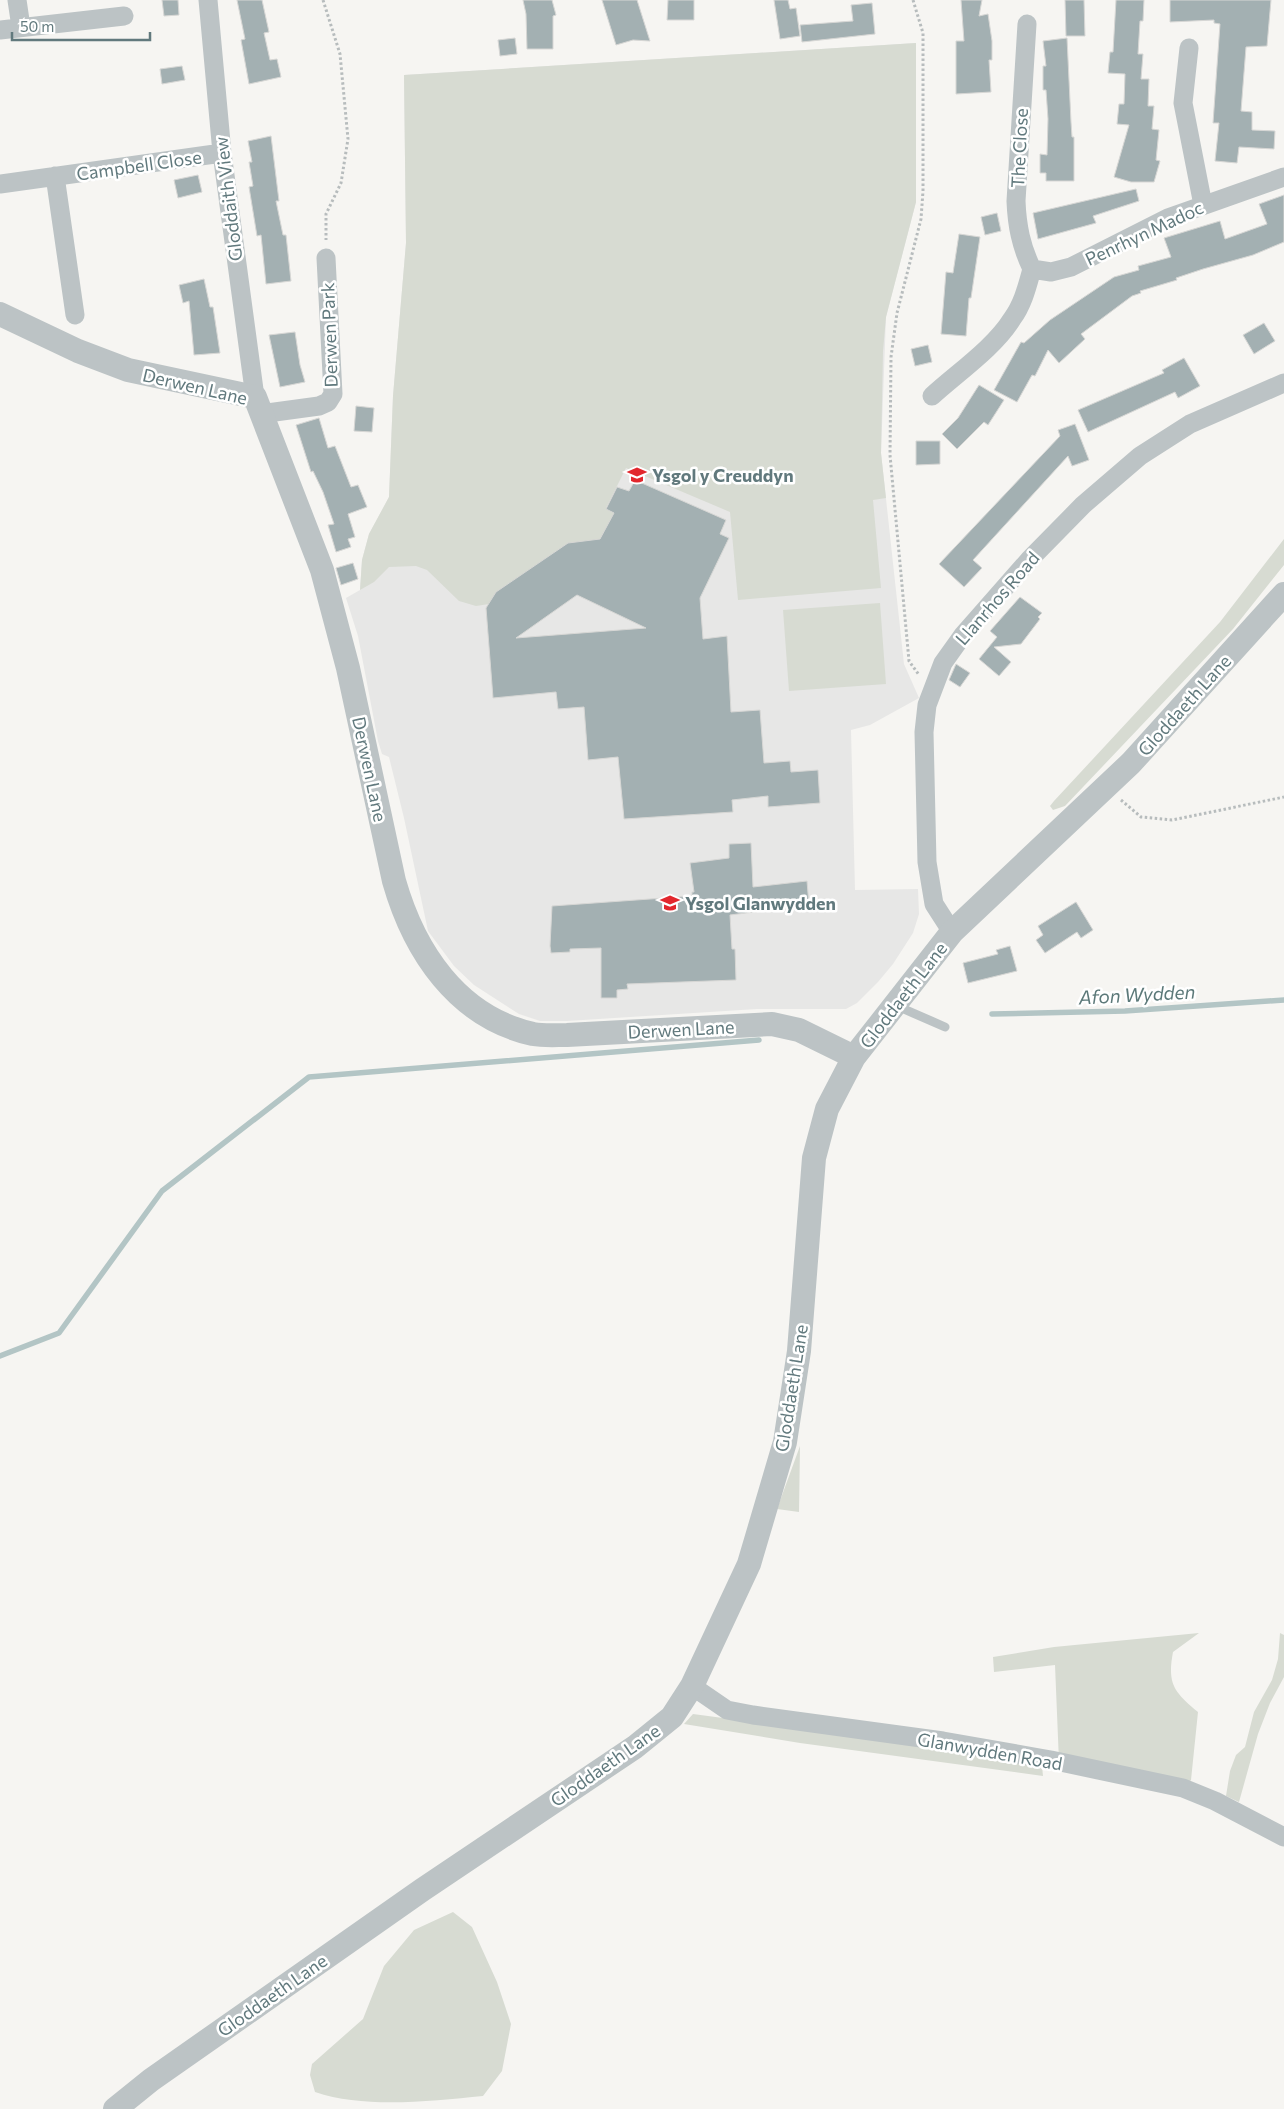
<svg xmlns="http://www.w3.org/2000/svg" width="1284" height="2109" viewBox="0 0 1284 2109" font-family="Commissioner,sans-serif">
<rect width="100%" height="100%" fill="#f6f5f2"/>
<path fill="#e7e7e6" d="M 916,43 L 916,202 L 886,317 L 881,453 L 904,664 L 919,698 L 870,725 L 851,730 L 855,890 L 918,889 L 919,914 L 913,933 L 893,964 L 878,982 L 857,1003 L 846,1009 L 757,1009 L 567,1021 L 540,1021 L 519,1014 L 474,985 L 454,966 L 428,931 L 404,818 L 389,757 L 382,754 L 378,741 L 358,636 L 346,598 L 360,590 L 362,560 L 369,534 L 389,497 L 393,396 L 406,243 L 404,75 Z"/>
<path fill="#d7dbd2" d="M 916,43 L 916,202 L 886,317 L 883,351 L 881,453 L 886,498 L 873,500 L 881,588 L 738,600 L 730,512 L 626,468 L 606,508 L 614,513 L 600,539 L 489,604 L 476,606 L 459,601 L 427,570 L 416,566 L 389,567 L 374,582 L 360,590 L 362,560 L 369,534 L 389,497 L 393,396 L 406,243 L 404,75 Z
M 1284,539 L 1284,565 L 1233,629 L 1065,806 L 1053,810 L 1050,806 L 1054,801 L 1220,622 Z
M 880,603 L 886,684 L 789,691 L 783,610 Z
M 800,1446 L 799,1512 L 777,1509 Z
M 1199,1633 L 1173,1652 C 1167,1684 1174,1692 1198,1712 L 1191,1780 L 1183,1788 L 1059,1762 L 1055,1665 L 994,1672 L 993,1657 L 1054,1647 Z
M 1280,1633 L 1284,1635 L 1284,1677 L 1270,1703 L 1258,1734 L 1239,1802 L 1226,1796 L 1230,1771 L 1236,1755 L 1245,1747 L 1254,1712 L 1272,1680 L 1278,1659 Z
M 693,1714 L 882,1739 L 1042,1766 L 1043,1776 L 800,1743 L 684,1724 Z
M 453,1912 L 472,1927 L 497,1982 L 511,2024 L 502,2071 L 483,2096 C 430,2101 365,2109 315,2092 L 310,2075 L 312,2064 L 363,2019 L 384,1966 L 414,1930 Z"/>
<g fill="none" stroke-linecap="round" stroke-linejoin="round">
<path stroke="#b3c5c5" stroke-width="5.5" d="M 992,1014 L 1125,1011 L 1284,1000
M 0,1356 L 59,1333 L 162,1191 L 309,1077 L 759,1040"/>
</g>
<path fill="#a3b0b2" stroke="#d7d7d5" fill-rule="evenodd" d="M 162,0 L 178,0 L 179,15 L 164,16 Z
M 237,0 L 262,0 L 269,32 L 264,33 L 270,60 L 277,59 L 281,77 L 249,84 L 241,40 L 245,39 Z
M 523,0 L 552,0 L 556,15 L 553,16 L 553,49 L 527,49 L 526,14 Z
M 602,0 L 637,0 L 650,41 L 633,40 L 616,45 Z
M 668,0 L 694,0 L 694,20 L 667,20 Z
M 774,0 L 788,0 L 790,9 L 796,8 L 800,36 L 780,39 Z
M 961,0 L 982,0 L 979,16 L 988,14 L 992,41 L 992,60 L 989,60 L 991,92 L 956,94 L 956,41 L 964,41 Z
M 1065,0 L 1084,0 L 1085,36 L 1066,36 Z
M 1116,0 L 1144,0 L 1143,21 L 1140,21 L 1138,54 L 1143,54 L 1141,79 L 1149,79 L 1148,106 L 1154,106 L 1152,129 L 1159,130 L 1156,160 L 1160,161 L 1154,182 L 1131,182 L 1114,177 L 1129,125 L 1117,124 L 1119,104 L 1124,104 L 1125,74 L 1108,73 L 1110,52 L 1113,52 Z
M 1170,0 L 1271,0 L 1267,46 L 1246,47 L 1241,111 L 1252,112 L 1252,130 L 1275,131 L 1274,149 L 1239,147 L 1237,163 L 1215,161 L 1219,123 L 1213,123 L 1220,24 L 1214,23 L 1214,20 L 1170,22 Z
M 872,3 L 875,34 L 802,42 L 800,25 L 853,21 L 851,5 Z
M 515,38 L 517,54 L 500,56 L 498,40 Z
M 1067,38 L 1071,122 L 1072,137 L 1074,137 L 1074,181 L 1046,181 L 1046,173 L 1040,173 L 1040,154 L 1047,155 L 1048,119 L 1046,90 L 1043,90 L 1043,66 L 1046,66 L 1043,41 Z
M 182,66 L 185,80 L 162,84 L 160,69 Z
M 271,136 L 279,201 L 276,201 L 283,235 L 286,235 L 291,281 L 266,284 L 261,235 L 257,236 L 249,187 L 253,186 L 249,162 L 252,162 L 248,141 Z
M 198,175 L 202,192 L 178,198 L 174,180 Z
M 1136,189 L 1139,201 L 1093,216 L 1096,223 L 1038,239 L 1033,213 Z
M 1284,195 L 1284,242 L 1253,255 L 1203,269 L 1176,278 L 1177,280 L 1140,291 L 1141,293 L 1132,296 L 1081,334 L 1085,339 L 1059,363 L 1048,350 L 1035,376 L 1032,375 L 1017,402 L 994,390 L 1021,342 L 1024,343 L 1050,320 L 1114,277 L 1139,270 L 1138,266 L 1171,257 L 1164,238 L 1220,221 L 1225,239 L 1267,224 L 1259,204 Z
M 997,213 L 1001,231 L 985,235 L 981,217 Z
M 959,234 L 980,237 L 971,298 L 969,298 L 966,336 L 941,334 L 946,272 L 953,273 Z
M 204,279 L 210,307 L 213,307 L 220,353 L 194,355 L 189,301 L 183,303 L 179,285 Z
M 1264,323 L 1275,341 L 1254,354 L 1243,335 Z
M 295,332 L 300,365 L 305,382 L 280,387 L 269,335 Z
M 928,345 L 932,362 L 915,366 L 911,349 Z
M 1184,358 L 1200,386 L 1178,398 L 1175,392 L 1088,432 L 1078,410 L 1164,373 L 1162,370 Z
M 979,385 L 1004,400 L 988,425 L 984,422 L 957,449 L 942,434 L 958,418 Z
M 356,406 L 374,408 L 372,432 L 354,431 Z
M 319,418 L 328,448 L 335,446 L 351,487 L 358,485 L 367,507 L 348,514 L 355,537 L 348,539 L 351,547 L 336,552 L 328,525 L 334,524 L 323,492 L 313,471 L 311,472 L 296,425 Z
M 1075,424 L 1089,460 L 1072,466 L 1068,456 L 973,560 L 982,568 L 964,587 L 939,564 L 1060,436 L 1058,430 Z
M 916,441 L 940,441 L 940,464 L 916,465 Z
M 635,480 L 726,520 L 720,534 L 729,538 L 700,598 L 703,639 L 727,636 L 731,712 L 760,710 L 764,763 L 790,761 L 791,772 L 818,770 L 820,803 L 768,807 L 768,796 L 732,800 L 733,812 L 624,819 L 618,757 L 588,760 L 584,707 L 558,709 L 556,692 L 493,698 L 486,608 L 496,592 L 568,543 L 600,539 L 614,513 L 606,509 L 617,487 L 629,491 ZM 577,595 L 646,628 L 516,638 Z
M 353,563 L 358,579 L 341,585 L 336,568 Z
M 1020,597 L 1042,613 L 1038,617 L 1040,619 L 1021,644 L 994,647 L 1011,662 L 999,676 L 979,659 L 997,637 L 990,631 Z
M 956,664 L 970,673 L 960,687 L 949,680 Z
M 751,843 L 753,887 L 807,881 L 809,905 L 730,915 L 732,949 L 735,949 L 736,980 L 627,984 L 628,989 L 617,990 L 617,998 L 601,998 L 601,948 L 570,949 L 570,952 L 551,953 L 550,946 L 552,906 L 692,896 L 692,892 L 694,892 L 690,863 L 729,858 L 729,844 Z
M 1076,902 L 1093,930 L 1081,938 L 1077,932 L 1045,953 L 1036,940 L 1043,935 L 1038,926 Z
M 1010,946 L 1017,971 L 968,983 L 963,963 L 998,954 L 996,950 Z"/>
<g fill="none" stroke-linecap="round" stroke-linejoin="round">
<path stroke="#b7bcbd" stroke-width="3" stroke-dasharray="2.5 2.5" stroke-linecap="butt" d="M 323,0 L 340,54 L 348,139 L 341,183 L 326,214 L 326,240
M 913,0 L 923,33 L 923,191 L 921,219 L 897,313 L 891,357 L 890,455 L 909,661 L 919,675
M 1121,800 L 1141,817 L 1172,820 L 1284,797"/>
<path stroke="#bcc3c5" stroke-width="9" d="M 897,1006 L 945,1027"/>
<path stroke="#bcc3c5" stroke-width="19" d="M 17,0 L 21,27
M 208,0 L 222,153 L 255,397
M 1027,24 L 1016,201 C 1017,226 1021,246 1032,269
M 0,30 L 124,16
M 1189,48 L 1183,103 L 1203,205
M 55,176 L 75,315
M 0,184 L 222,153
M 1032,269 L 1051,272 L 1071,267 L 1168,218 L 1284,177
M 932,396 C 957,373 994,348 1012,319 C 1023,304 1027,287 1032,269
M 260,414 L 319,406 L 328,402 L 333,394 L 326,258
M 952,932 L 934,904 L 927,862 L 924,732 L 927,705 L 943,663 L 963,635 L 1029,560 L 1083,505 L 1140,456 L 1190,424 L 1284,383
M 692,1686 L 727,1710 L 753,1715 L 943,1741 L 1051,1760 L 1183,1788 L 1215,1801 L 1284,1837"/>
<path stroke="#bcc3c5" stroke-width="24" d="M 0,314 L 78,351 L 128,370 L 255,397 L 322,570 L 348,668 L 394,881 C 414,951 457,1017 533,1034 C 544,1036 556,1035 567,1035 L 772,1024 L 799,1030 L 854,1057
M 115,2109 L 151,2080 L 422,1890 L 635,1747 L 672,1717 L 692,1686 L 749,1564 L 785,1442 L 799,1351 L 814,1158 L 827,1109 L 854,1057 L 952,932 L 1131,763 L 1284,594"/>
</g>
<defs>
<g id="school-bare" transform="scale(1.5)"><path d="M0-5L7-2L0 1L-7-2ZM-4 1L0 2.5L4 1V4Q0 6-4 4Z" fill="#e2272d" stroke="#fff" stroke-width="2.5" paint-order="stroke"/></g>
</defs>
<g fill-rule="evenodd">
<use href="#school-bare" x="637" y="475"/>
<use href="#school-bare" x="670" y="903"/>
</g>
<g text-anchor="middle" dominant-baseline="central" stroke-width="5" stroke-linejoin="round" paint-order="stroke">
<g font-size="18" fill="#61797d" stroke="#fff">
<text transform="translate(1019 148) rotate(-87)">The Close</text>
<text transform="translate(139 165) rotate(-8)">Campbell Close</text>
<text transform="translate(228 199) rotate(-97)">Gloddaith View</text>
<text transform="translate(1144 233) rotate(-25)">Penrhyn Madoc</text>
<text transform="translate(329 335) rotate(-92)">Derwen Park</text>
<text transform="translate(195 386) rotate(13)">Derwen Lane</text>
<text transform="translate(997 598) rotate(-49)">Llanrhos Road</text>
<text transform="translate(1184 705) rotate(-48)">Gloddaeth Lane</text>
<text transform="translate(370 769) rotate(78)">Derwen Lane</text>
<text transform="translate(903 995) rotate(-52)">Gloddaeth Lane</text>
<text transform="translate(681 1029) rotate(-3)">Derwen Lane</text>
<text transform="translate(791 1388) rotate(-81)">Gloddaeth Lane</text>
<text transform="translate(990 1751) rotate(10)">Glanwydden Road</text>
<text transform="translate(605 1765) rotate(-35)">Gloddaeth Lane</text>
<text transform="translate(272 1995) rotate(-35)">Gloddaeth Lane</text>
</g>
<g font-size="18" font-weight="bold" fill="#61797d" stroke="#fff" text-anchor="start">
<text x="652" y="475">Ysgol y Creuddyn</text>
<text x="685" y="903">Ysgol Glanwydden</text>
</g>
<g font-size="19" font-style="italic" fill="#5c7979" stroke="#fff">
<text transform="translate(1137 994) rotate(-3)">Afon Wydden</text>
</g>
</g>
<path d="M12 32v8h138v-8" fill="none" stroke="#61797d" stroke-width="2.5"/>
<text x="20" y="32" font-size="15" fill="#61797d" stroke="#ffffff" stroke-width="4" paint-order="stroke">50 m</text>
</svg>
